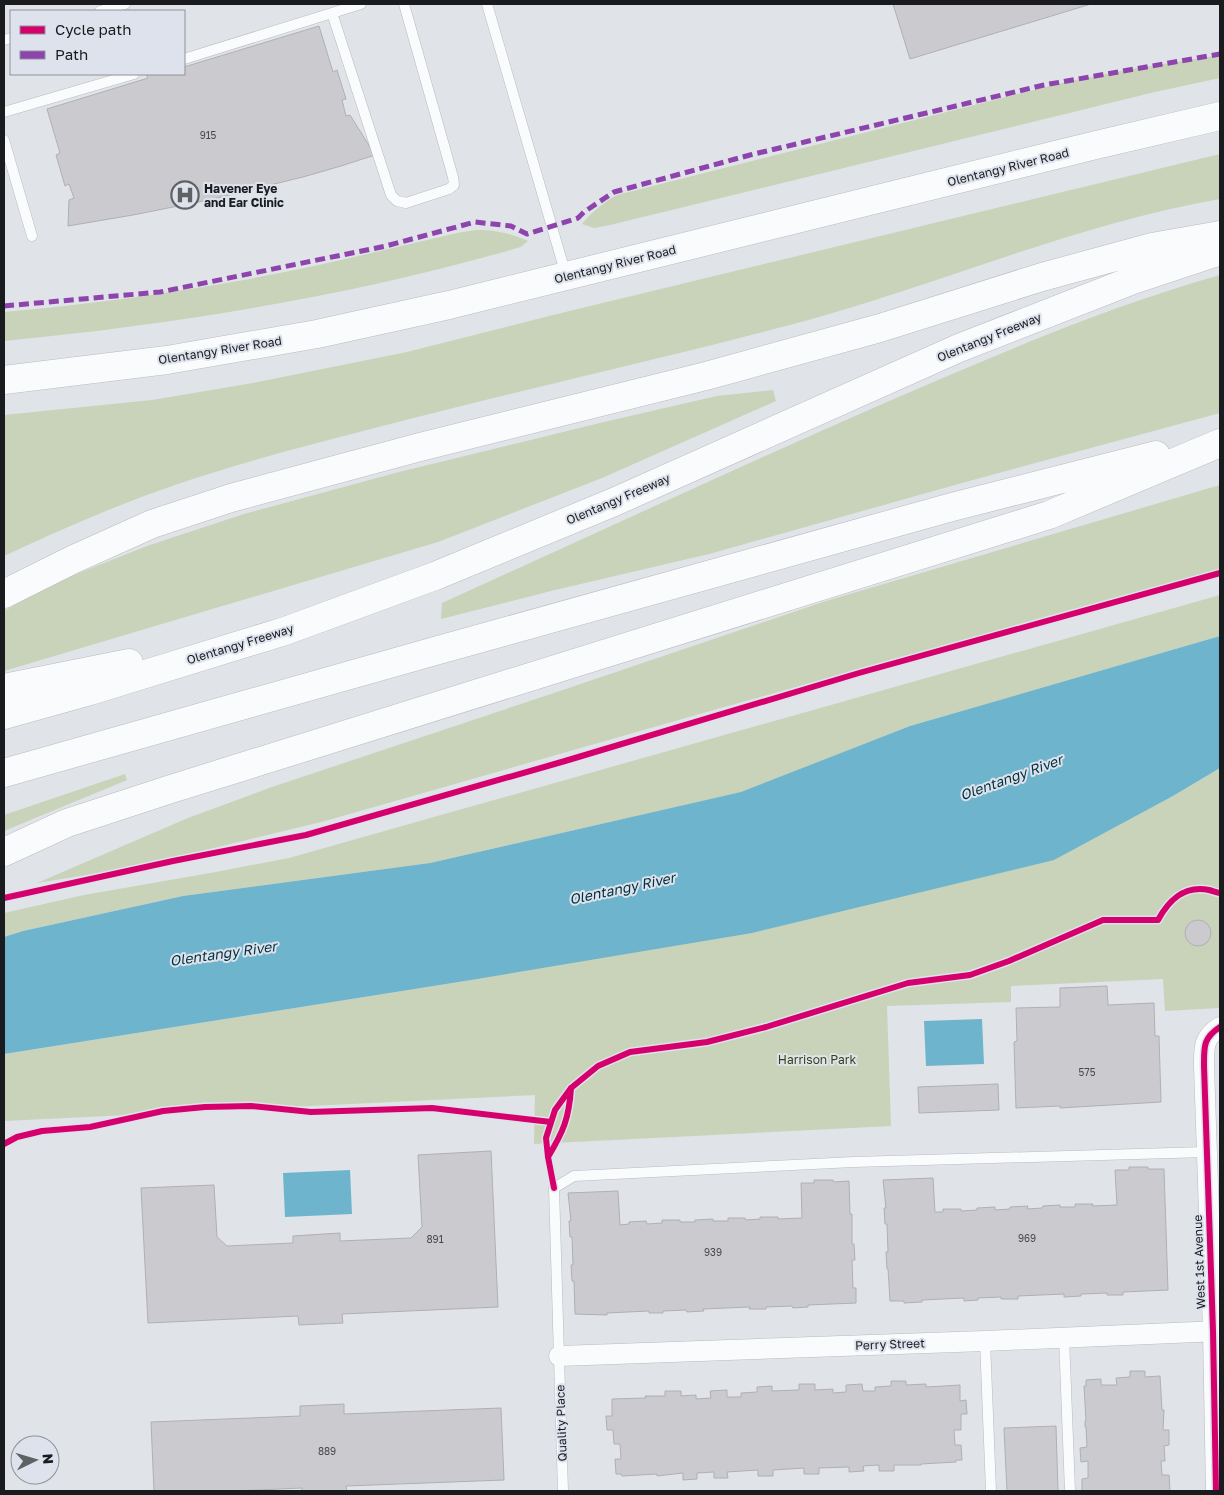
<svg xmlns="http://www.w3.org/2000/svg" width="1224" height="1495" viewBox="0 0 1224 1495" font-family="'Golos Text',sans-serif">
<rect width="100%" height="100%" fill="#e0e3e8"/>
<path fill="#c8d3ba" d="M 1220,55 L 1220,78 L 1155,92 L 610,225 L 594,228 L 582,224 C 593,211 603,203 617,195 L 1066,82 L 1131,69 Z
M 1220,154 L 1220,199 C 1071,225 932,288 786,326 C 648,362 509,393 371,429 C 305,446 239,463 175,485 C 116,505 60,530 4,556 L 4,415 L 152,400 L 253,383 L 407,352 L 553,315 Z
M 476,230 C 496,230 509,233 528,241 L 521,247 C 352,296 178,324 4,341 L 4,312 C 82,305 160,295 238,281 C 311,268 384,250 457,233 Z
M 1220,275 L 1220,413 L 962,483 L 709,554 L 555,590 L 441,619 L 442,603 C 590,536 738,467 887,402 C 996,355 1106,307 1220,275 Z
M 773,390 L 776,401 L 602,478 L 438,542 L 4,671 L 4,611 L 59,581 L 147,546 L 244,514 L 399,472 L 604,422 L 717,396 Z
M 1220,485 L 1220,573 L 1020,625 L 717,709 L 325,821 L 136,867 L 37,883 L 188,818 L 272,787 L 545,696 L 826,601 Z
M 1220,595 L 1220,636 L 910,726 L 742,792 L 430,863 L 183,896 L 23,931 L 4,937 L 4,913 L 84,895 L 216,872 L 289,858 Z
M 1220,768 L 1220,1008 L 1165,1011 L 1163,979 L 1011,986 L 1011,1002 L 887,1006 L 891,1126 L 534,1144 L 535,1095 L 4,1121 L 4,1054 L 465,981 L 1053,860 L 1173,796 Z
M 125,774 L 127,780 L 4,831 L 4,815 Z"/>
<path fill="#6eb4cd" d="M 1220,636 L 1220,768 L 1173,796 L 1054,860 L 752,933 L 465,981 L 4,1054 L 4,937 L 23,931 L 183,896 L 430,863 L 741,792 L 910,726 Z
M 982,1019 L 984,1064 L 926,1066 L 924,1021 Z
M 350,1170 L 352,1214 L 285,1217 L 283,1173 Z"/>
<path fill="#cbcbcf" stroke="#b0b0b4" d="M 893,4 L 1091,4 L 910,59 Z
M 319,26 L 333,72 L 337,70 L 346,99 L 342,100 L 346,116 L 350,115 L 375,155 L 341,166 L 303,177 L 213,199 L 133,215 L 68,226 L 69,200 L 74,198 L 69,184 L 65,186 L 56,155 L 60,153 L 47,109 L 148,78 L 146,74 L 184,74 L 184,67 Z
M1185 933a13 13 0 1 1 26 0a13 13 0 1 1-26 0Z
M 1107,986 L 1108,1005 L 1154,1003 L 1155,1036 L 1159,1036 L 1161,1102 L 1060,1108 L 1060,1106 L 1016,1108 L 1014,1042 L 1017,1041 L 1016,1008 L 1060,1007 L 1060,988 Z
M 998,1084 L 999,1110 L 919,1113 L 918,1087 Z
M 491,1151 L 498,1307 L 342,1314 L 343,1323 L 299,1325 L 298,1316 L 148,1323 L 141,1188 L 214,1185 L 217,1237 L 227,1246 L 293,1243 L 293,1236 L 340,1233 L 340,1241 L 411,1238 L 422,1227 L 418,1155 Z
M 1129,1167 L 1148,1167 L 1148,1169 L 1164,1169 L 1168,1290 L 1123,1292 L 1123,1295 L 1107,1295 L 1107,1293 L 1081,1294 L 1081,1296 L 1064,1297 L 1064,1294 L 1018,1296 L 1018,1299 L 1001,1299 L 1001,1297 L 978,1298 L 978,1300 L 964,1301 L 964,1298 L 922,1300 L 922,1302 L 904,1303 L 904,1301 L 890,1301 L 888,1269 L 887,1269 L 886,1252 L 888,1252 L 887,1224 L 885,1224 L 884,1208 L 886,1208 L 883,1180 L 933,1178 L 935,1212 L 943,1212 L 943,1209 L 961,1209 L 961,1211 L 977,1210 L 977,1208 L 995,1207 L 995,1210 L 1010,1209 L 1010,1207 L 1028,1206 L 1027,1209 L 1042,1208 L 1043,1206 L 1060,1205 L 1060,1207 L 1075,1207 L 1075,1204 L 1093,1204 L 1092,1206 L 1117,1205 L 1115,1170 L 1129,1170 Z
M 814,1180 L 833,1180 L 834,1182 L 849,1181 L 850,1214 L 852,1214 L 852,1244 L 854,1244 L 855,1260 L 852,1260 L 853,1288 L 856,1288 L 856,1303 L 808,1305 L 808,1307 L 793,1308 L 792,1306 L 766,1307 L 766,1309 L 749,1309 L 750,1307 L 703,1309 L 704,1311 L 687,1312 L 686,1310 L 663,1311 L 663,1313 L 649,1313 L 649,1311 L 607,1313 L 607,1315 L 575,1314 L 574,1281 L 572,1281 L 571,1265 L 573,1265 L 572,1237 L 570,1237 L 569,1221 L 571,1221 L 568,1193 L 618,1191 L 620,1225 L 629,1224 L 629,1222 L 646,1221 L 647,1224 L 662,1223 L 662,1220 L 680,1220 L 680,1222 L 695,1222 L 695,1220 L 713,1219 L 713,1221 L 728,1221 L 728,1218 L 745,1218 L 746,1220 L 760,1219 L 760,1217 L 778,1217 L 778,1219 L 802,1218 L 801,1183 L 814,1183 Z
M 1130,1371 L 1145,1371 L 1145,1377 L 1160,1376 L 1162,1410 L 1164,1410 L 1163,1430 L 1169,1430 L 1169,1445 L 1164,1446 L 1165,1461 L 1161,1461 L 1162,1475 L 1169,1475 L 1170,1491 L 1082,1491 L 1082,1479 L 1088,1478 L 1088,1461 L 1081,1462 L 1080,1448 L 1087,1447 L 1086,1427 L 1085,1427 L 1085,1421 L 1086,1421 L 1084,1386 L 1086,1386 L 1086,1380 L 1101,1379 L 1101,1385 L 1117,1385 L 1116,1378 L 1130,1377 Z
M 891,1381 L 906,1381 L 906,1385 L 926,1384 L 926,1387 L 960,1385 L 960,1401 L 966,1400 L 967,1414 L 961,1414 L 961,1430 L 954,1430 L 955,1445 L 961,1445 L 962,1460 L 956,1460 L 956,1462 L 921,1464 L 921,1465 L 894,1465 L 894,1471 L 879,1471 L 879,1465 L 863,1466 L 864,1471 L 849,1472 L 849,1467 L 819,1468 L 819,1474 L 804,1474 L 804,1468 L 773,1470 L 773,1476 L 758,1476 L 758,1470 L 727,1472 L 728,1478 L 714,1478 L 714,1472 L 697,1473 L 697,1479 L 683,1480 L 683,1473 L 657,1476 L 657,1474 L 622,1476 L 621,1474 L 616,1474 L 615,1459 L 621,1459 L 620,1444 L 614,1444 L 613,1430 L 607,1430 L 606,1416 L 612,1416 L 612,1399 L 646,1398 L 645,1396 L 665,1396 L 665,1391 L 681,1391 L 681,1396 L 696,1395 L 696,1399 L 711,1398 L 710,1391 L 727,1390 L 727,1397 L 741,1397 L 741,1393 L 757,1392 L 757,1387 L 772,1386 L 772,1391 L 799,1390 L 799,1384 L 815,1384 L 815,1390 L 833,1389 L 833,1393 L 846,1392 L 846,1385 L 862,1384 L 863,1391 L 875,1391 L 875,1387 L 891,1386 Z
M 344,1404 L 344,1414 L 501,1408 L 504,1480 L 346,1486 L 347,1491 L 302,1491 L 302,1488 L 233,1491 L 154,1491 L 151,1422 L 300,1416 L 300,1406 Z
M 1056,1426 L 1058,1491 L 1007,1491 L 1004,1428 Z"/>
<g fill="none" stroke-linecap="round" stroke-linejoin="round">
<g stroke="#b9bbbf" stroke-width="11">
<path id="lane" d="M 487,4 L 566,275
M 100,11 L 125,4
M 332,13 L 391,195 L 397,201 L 406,203 L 449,189 L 454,185 L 453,177 L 404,4
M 4,40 L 11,38
M 184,59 L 361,4
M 4,112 L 134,74
M 4,140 L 32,236
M 1064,1337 L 1070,1491
M 985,1341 L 991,1491
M 563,1491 L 554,1188 L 574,1176 L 854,1162 L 1206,1152"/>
</g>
<g stroke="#b9bbbf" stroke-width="21">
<path id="street" d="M 559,1356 L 985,1341 L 1220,1331
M 1216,1491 L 1213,1331 L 1204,1066 C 1204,1047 1203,1038 1220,1027"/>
</g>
<g stroke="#b9bbbf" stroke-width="29">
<path id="secondary" d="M 4,380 L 167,360 L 317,334 L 449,305 L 1096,145 L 1220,116"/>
</g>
<g stroke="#b9bbbf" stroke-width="29">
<path id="highway" d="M 4,594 L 72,560 L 152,524 L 231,498 L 420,447 L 706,376 L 880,328 L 1042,277 L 1152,247 L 1220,235
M 4,688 L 129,663
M 4,715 L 90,691 L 285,631 L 435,576 L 614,502 L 959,348 L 1133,280 L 1220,251
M 4,773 L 435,651 L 952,507 L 1156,455
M 4,852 L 67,823 L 171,789 L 1049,515 L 1220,443"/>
</g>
<use href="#lane" stroke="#fafbfc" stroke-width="10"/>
<use href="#street" stroke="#fafbfc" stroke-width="20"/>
<use href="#secondary" stroke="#fafbfc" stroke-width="28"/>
<use href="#highway" stroke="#fafbfc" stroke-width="28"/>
<path stroke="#8e44ad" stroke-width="5" stroke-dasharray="10 5" stroke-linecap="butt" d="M 4,306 L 160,292 L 386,246 L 475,222 L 511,226 L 527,234 L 578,218 L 584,212 L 614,192 L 750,155 L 1044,85 L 1220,54"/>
<g stroke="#dde2ec" stroke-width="9">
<path id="cycleway" d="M 4,898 L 173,861 L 306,835 L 565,761 L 859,673 L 1220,573
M 4,1144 L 17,1137 L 42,1131 L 90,1127 L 163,1111 L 205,1107 L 251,1106 L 311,1112 L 432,1108 L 551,1122
M 548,1157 C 563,1132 569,1119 571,1088
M 554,1188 L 548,1157 L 546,1138 L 555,1110 L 571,1088 L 598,1066 L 630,1052 L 707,1042 L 766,1027 L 908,983 L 970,975 L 1009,961 L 1103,920 L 1158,920 C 1169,900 1184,885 1209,890 C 1213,891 1217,893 1220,893
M 1216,1491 L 1213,1331 L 1204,1066 C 1204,1047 1203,1038 1220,1027"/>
</g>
<use href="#cycleway" stroke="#d6006c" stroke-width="6"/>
</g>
<defs>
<g id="hospital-ring" transform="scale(1.4375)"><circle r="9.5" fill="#dde2ec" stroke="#5f6165" stroke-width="1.5"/><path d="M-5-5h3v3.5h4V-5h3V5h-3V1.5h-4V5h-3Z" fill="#5f6165"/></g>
</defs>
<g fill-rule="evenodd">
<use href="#hospital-ring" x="185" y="195"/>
</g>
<g text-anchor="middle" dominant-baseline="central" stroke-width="4" stroke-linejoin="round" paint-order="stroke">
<g font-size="10" fill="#46484b">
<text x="208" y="135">915</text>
<text x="1087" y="1072">575</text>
<text x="1027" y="1238">969</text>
<text x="435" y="1239">891</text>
<text x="713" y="1252">939</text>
<text x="327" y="1451">889</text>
</g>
<g font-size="12" fill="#191b1e" stroke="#dde2ec">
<text transform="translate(1008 167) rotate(-14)">Olentangy River Road</text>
<text transform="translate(615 264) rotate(-14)">Olentangy River Road</text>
<text transform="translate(989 337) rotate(-22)">Olentangy Freeway</text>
<text transform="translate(220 350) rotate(-9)">Olentangy River Road</text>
<text transform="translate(618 499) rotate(-23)">Olentangy Freeway</text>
<text transform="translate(240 644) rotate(-17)">Olentangy Freeway</text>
<text transform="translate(1199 1262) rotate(-92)">West 1st Avenue</text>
<text transform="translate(890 1344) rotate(-2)">Perry Street</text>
<text transform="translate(561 1423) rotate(-92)">Quality Place</text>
</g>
<g font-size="12" font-weight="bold" fill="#191b1e" stroke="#dde2ec" text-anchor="start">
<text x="204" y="188">Havener Eye<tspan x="204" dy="14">and Ear Clinic</tspan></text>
</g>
<g font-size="12" fill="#34440d" stroke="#dde2ec">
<text x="817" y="1059">Harrison Park</text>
</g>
<g font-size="14" font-style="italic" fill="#01303e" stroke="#dde2ec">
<text transform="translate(1011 777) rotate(-20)">Olentangy River</text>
<text transform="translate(622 888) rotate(-12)">Olentangy River</text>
<text transform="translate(223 953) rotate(-8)">Olentangy River</text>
</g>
</g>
<rect width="1224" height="1495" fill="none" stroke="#191b1e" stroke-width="10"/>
<rect x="10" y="10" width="175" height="65" fill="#dde2ec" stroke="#8f929a"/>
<rect x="20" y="26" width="25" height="8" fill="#d6006c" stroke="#8f929a"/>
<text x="55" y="35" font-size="15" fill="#191b1e">Cycle path</text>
<rect x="20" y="51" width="25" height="8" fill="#8e44ad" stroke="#8f929a"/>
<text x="55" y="60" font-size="15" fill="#191b1e">Path</text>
<g transform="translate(35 1460) rotate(85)"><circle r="24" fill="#dde2ec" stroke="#8f929a"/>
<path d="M0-4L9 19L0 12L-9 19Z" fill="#5f6165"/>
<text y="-8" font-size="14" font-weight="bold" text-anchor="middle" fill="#191b1e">N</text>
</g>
</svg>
